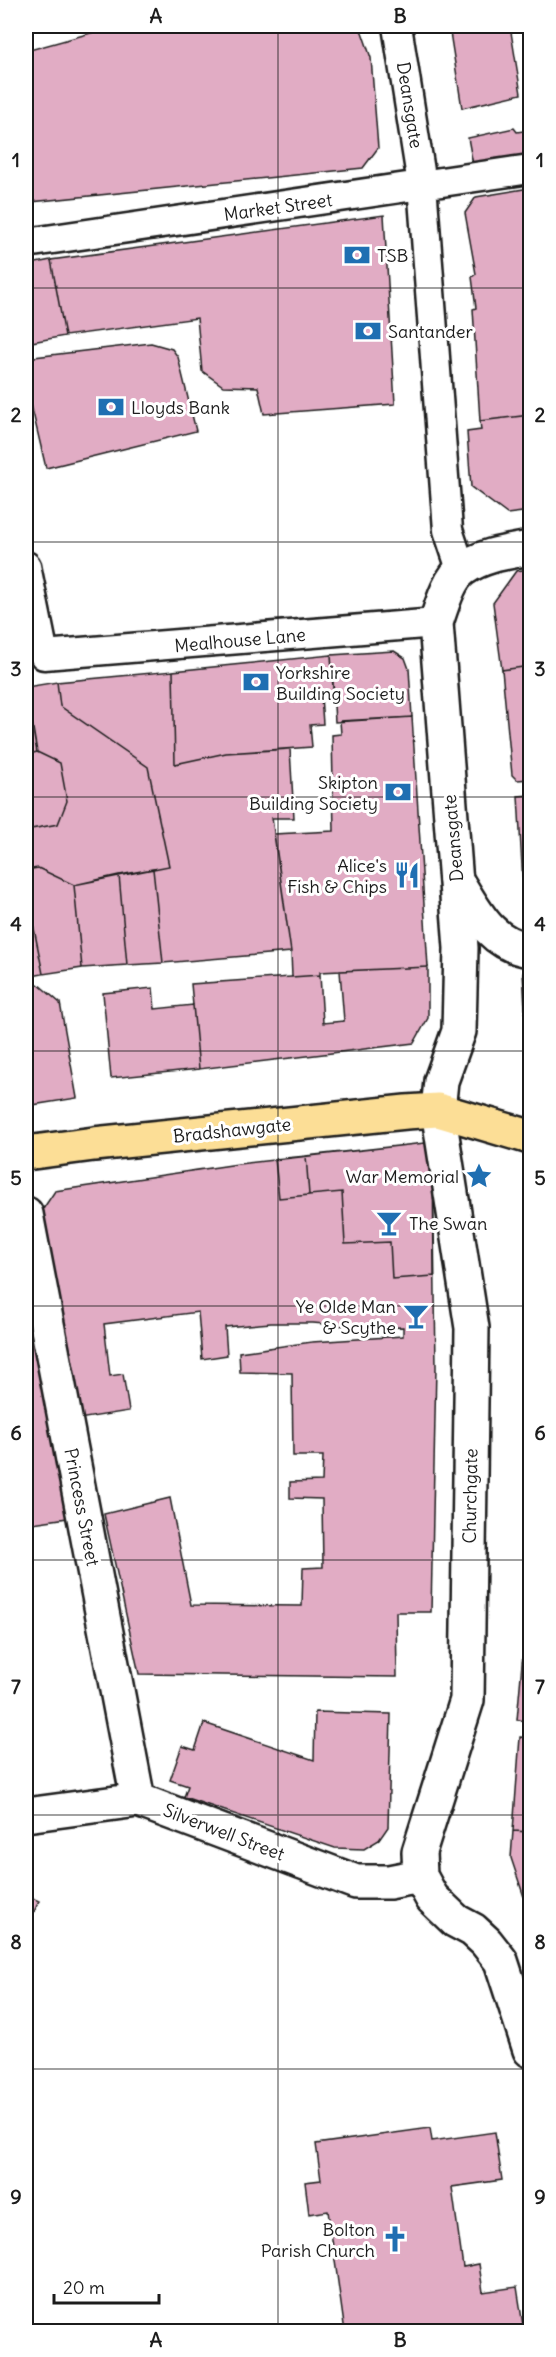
<svg xmlns="http://www.w3.org/2000/svg" width="556" height="2357" viewBox="0 0 556 2357" font-family="Delius,sans-serif">
<rect width="100%" height="100%" fill="#fff"/>
<filter id="ink" filterUnits="userSpaceOnUse"><feTurbulence type="fractalNoise" baseFrequency=".0167" numOctaves="2"/><feDisplacementMap in="SourceGraphic" scale="12" xChannelSelector="R" yChannelSelector="G"/><feConvolveMatrix kernelMatrix="1 2 1 2 8 2 1 2 1" color-interpolation-filters="sRGB"/></filter>
<g filter="url(#ink)">
<path fill="#e1acc4" stroke="#1c1c1c" stroke-width="1.5" d="M 116,26 L 358,26 L 362,32 L 371,58 L 378,148 L 363,168 L 31,202 L 33,221 L 26,222 L 26,51 Z
M 449,26 L 510,26 L 521,94 L 462,108 Z
M 514,128 L 517,132 L 530,130 L 530,163 L 474,170 L 468,138 Z
M 530,188 L 530,415 L 480,421 L 473,309 L 476,308 L 472,277 L 476,274 L 465,213 L 476,197 Z
M 384,215 L 395,404 L 264,414 L 258,387 L 223,386 L 202,371 L 197,318 L 65,336 L 51,260 Z
M 51,260 L 65,336 L 26,343 L 26,265 Z
M 151,343 L 172,349 L 178,357 L 196,431 L 46,468 L 26,383 L 26,358 Z
M 530,415 L 530,511 L 507,514 L 471,487 L 467,432 L 481,430 L 480,421 Z
M 530,569 L 530,666 L 502,670 L 493,603 L 516,571 Z
M 394,651 L 405,658 L 409,669 L 412,717 L 335,722 L 331,655 Z
M 331,655 L 334,696 L 321,696 L 323,724 L 310,725 L 312,747 L 226,753 L 175,764 L 173,671 Z
M 530,666 L 530,779 L 517,780 L 512,775 L 502,670 Z
M 173,671 L 175,764 L 226,753 L 290,749 L 294,818 L 272,818 L 291,952 L 163,963 L 153,869 L 169,866 L 148,767 L 60,706 L 57,682 Z
M 57,682 L 60,706 L 148,767 L 169,866 L 74,885 L 38,868 L 26,870 L 26,830 L 58,824 L 67,801 L 60,763 L 37,752 L 26,687 Z
M 26,694 L 37,752 L 26,755 Z
M 412,717 L 428,967 L 320,972 L 320,975 L 292,977 L 291,952 L 274,834 L 334,831 L 332,735 L 341,734 L 340,721 Z
M 37,752 L 60,763 L 67,801 L 58,824 L 31,829 L 26,803 L 26,755 Z
M 530,795 L 530,920 L 525,919 L 518,796 Z
M 26,803 L 31,829 L 26,830 Z
M 38,868 L 74,885 L 82,968 L 43,974 L 26,888 L 26,870 Z
M 153,869 L 163,963 L 127,965 L 119,875 Z
M 119,875 L 127,965 L 82,968 L 74,885 Z
M 26,888 L 43,974 L 26,977 Z
M 428,967 L 428,1018 L 414,1043 L 199,1069 L 191,984 L 320,975 L 323,1023 L 344,1021 L 340,971 Z
M 530,967 L 530,1096 L 523,973 Z
M 38,984 L 60,1003 L 77,1098 L 26,1106 L 26,986 Z
M 153,988 L 155,1009 L 193,1005 L 199,1069 L 111,1078 L 103,993 Z
M 425,1143 L 429,1144 L 433,1150 L 436,1367 L 431,1612 L 396,1612 L 397,1677 L 139,1674 L 104,1514 L 170,1498 L 191,1605 L 302,1606 L 303,1568 L 323,1567 L 322,1499 L 290,1498 L 290,1482 L 322,1481 L 323,1456 L 293,1456 L 292,1373 L 240,1372 L 239,1352 L 312,1342 L 403,1336 L 403,1327 L 370,1328 L 313,1323 L 271,1323 L 225,1327 L 227,1355 L 202,1359 L 198,1312 L 104,1324 L 110,1376 L 123,1374 L 129,1411 L 79,1419 L 43,1209 L 55,1191 L 238,1164 Z
M 425,1143 L 429,1144 L 433,1150 L 434,1276 L 392,1279 L 390,1242 L 345,1244 L 342,1192 L 309,1195 L 306,1156 Z
M 306,1156 L 309,1195 L 279,1198 L 275,1159 Z
M 26,1290 L 67,1518 L 26,1524 Z
M 529,1505 L 530,1505 L 530,1566 Z
M 530,1566 L 530,1620 L 526,1619 Z
M 526,1619 L 530,1620 L 530,1738 L 527,1738 L 529,1721 L 517,1720 Z
M 315,1712 L 391,1714 L 388,1827 L 379,1840 L 364,1849 L 335,1848 L 184,1797 L 188,1786 L 170,1780 L 182,1746 L 195,1750 L 204,1723 L 314,1760 Z
M 520,1737 L 530,1738 L 530,1832 L 513,1831 Z
M 513,1831 L 530,1832 L 530,1915 L 511,1858 Z
M 26,1895 L 39,1901 L 26,1929 Z
M 430,2128 L 432,2141 L 495,2132 L 502,2180 L 452,2187 L 463,2267 L 479,2264 L 483,2292 L 517,2287 L 524,2332 L 345,2332 L 328,2211 L 309,2214 L 305,2182 L 321,2180 L 316,2144 Z"/>
<g fill="none" stroke-linecap="round" stroke-linejoin="round">
<g stroke="#1c1c1c" stroke-width="33">
<path id="pedestrian" d="M 397,26 L 422,184 L 448,530 L 461,569
M 26,243 L 530,169
M 26,566 L 44,655 L 436,623"/>
</g>
<g stroke="#1c1c1c" stroke-width="38">
<path id="minor" d="M 456,880 C 476,912 490,944 530,950
M 438,1110 L 472,1328 L 467,1700 L 419,1852 L 420,1876 L 432,1898 L 456,1921 L 473,1930 L 486,1942 L 501,1961 L 530,2050
M 26,1214 L 138,1800
M 26,1815 L 138,1800 L 356,1882 L 389,1882 L 420,1876"/>
</g>
<g stroke="#1c1c1c" stroke-width="38">
<path id="tertiary" d="M 438,1110 L 441,1081 L 459,1031 L 461,948 L 436,623 C 441,608 449,578 463,569 C 482,555 508,552 530,548"/>
</g>
<g stroke="#1c1c1c" stroke-width="38">
<path id="primary" d="M 26,1153 L 94,1144 L 406,1112 L 438,1110 L 530,1137"/>
</g>
<use href="#pedestrian" stroke="#fff" stroke-width="28"/>
<use href="#minor" stroke="#fff" stroke-width="33"/>
<use href="#tertiary" stroke="#fff" stroke-width="33"/>
<use href="#primary" stroke="#fcde96" stroke-width="33"/>
</g>
</g>
<path fill="none" stroke="#1c1c1c" stroke-width="1.5" stroke-opacity="0.55" d="M 278,26 L 278,2332M 26,288 L 530,288M 26,542 L 530,542M 26,797 L 530,797M 26,1051 L 530,1051M 26,1306 L 530,1306M 26,1560 L 530,1560M 26,1815 L 530,1815M 26,2069 L 530,2069"/>
<defs>
<g id="bank-bare" transform="scale(2.07)"><path d="M-6-4H6V4H-6ZM0-2.3a2.3 2.3 0 1 0 0 4.6a2.3 2.3 0 1 0 0-4.6Z" fill="#1f6fb2" stroke="#fff" stroke-width="2.5" paint-order="stroke"/></g>
<g id="restaurant-bare" transform="scale(2.07)"><path d="M-5-6h1v4h1v-4h1v4h1v-4h1v5L-1.5 .5V6h-2V.5L-5-1ZM5-6V6H3V1.5H1.5Q1.5-4 5-6Z" fill="#1f6fb2" stroke="#fff" stroke-width="2.5" paint-order="stroke"/></g>
<g id="sight-bare" transform="scale(2.07)"><path d="M0-6L1.8-2.2L6-1.7L2.9 1.2L3.7 5.4L0 3.3L-3.7 5.4L-2.9 1.2L-6-1.7L-1.8-2.2Z" fill="#1f6fb2" stroke="#fff" stroke-width="2.5" paint-order="stroke"/></g>
<g id="bar-bare" transform="scale(2.07)"><path d="M-6-5H6L.8 .8V4.5H3.5V6h-7V4.5H-.8V.8Z" fill="#1f6fb2" stroke="#fff" stroke-width="2.5" paint-order="stroke"/></g>
<g id="church-bare" transform="scale(2.07)"><path d="M-1.2-6h2.4v3.5h3.3v2.4h-3.3V6h-2.4V-.1h-3.3v-2.4h3.3Z" fill="#1f6fb2" stroke="#fff" stroke-width="2.5" paint-order="stroke"/></g>
</defs>
<g fill-rule="evenodd">
<use href="#bank-bare" x="357" y="255"/>
<use href="#bank-bare" x="368" y="331"/>
<use href="#bank-bare" x="111" y="407"/>
<use href="#bank-bare" x="256" y="682"/>
<use href="#bank-bare" x="398" y="792"/>
<use href="#restaurant-bare" x="407" y="875"/>
<use href="#sight-bare" x="479" y="1176"/>
<use href="#bar-bare" x="389" y="1223"/>
<use href="#bar-bare" x="416" y="1316"/>
<use href="#church-bare" x="395" y="2239"/>
</g>
<g text-anchor="middle" dominant-baseline="central" stroke-width="6" stroke-linejoin="round" paint-order="stroke">
<g font-size="18" fill="#1c1c1c" stroke="#fff">
<text transform="translate(410 105) rotate(81)">Deansgate</text>
<text transform="translate(278 207) rotate(-8)">Market Street</text>
<text transform="translate(240 640) rotate(-5)">Mealhouse Lane</text>
<text transform="translate(453 838) rotate(-95)">Deansgate</text>
<text transform="translate(232 1130) rotate(-6)">Bradshawgate</text>
<text transform="translate(470 1496) rotate(-89)">Churchgate</text>
<text transform="translate(82 1507) rotate(79)">Princess Street</text>
<text transform="translate(224 1832) rotate(21)">Silverwell Street</text>
</g>
<g font-size="18" fill="#1c1c1c" stroke="#fff" text-anchor="start">
<text x="377" y="255">TSB</text>
<text x="388" y="331">Santander</text>
<text x="131" y="407">Lloyds Bank</text>
<text x="276" y="672">Yorkshire<tspan x="276" dy="21">Building Society</tspan></text>
<text x="378" y="782" text-anchor="end">Skipton<tspan x="378" dy="21">Building Society</tspan></text>
<text x="387" y="865" text-anchor="end">Alice's<tspan x="387" dy="21">Fish &amp; Chips</tspan></text>
<text x="459" y="1176" text-anchor="end">War Memorial</text>
<text x="409" y="1223">The Swan</text>
<text x="396" y="1306" text-anchor="end">Ye Olde Man<tspan x="396" dy="21">&amp; Scythe</tspan></text>
<text x="375" y="2229" text-anchor="end">Bolton<tspan x="375" dy="21">Parish Church</tspan></text>
</g>
</g>
<rect width="556" height="2357" fill="none" stroke="#fff" stroke-width="66"/>
<path d="M54 2294v9h105v-9" fill="none" stroke="#1c1c1c" stroke-width="3"/>
<text x="63" y="2294" font-size="18" fill="#1c1c1c" stroke="#ffffff" stroke-width="4.5" paint-order="stroke">20 m</text>
<rect x="33" y="33" width="490" height="2291" fill="none" stroke="#1c1c1c" stroke-width="2"/>
<g font-size="20" text-anchor="middle" font-weight="bold" fill="#1c1c1c">
<text x="156" y="23">A</text>
<text x="400" y="23">B</text>
<text x="16" y="167">1</text>
<text x="540" y="167">1</text>
<text x="16" y="422">2</text>
<text x="540" y="422">2</text>
<text x="16" y="676">3</text>
<text x="540" y="676">3</text>
<text x="16" y="931">4</text>
<text x="540" y="931">4</text>
<text x="16" y="1185">5</text>
<text x="540" y="1185">5</text>
<text x="16" y="1440">6</text>
<text x="540" y="1440">6</text>
<text x="16" y="1694">7</text>
<text x="540" y="1694">7</text>
<text x="16" y="1949">8</text>
<text x="540" y="1949">8</text>
<text x="16" y="2204">9</text>
<text x="540" y="2204">9</text>
<text x="156" y="2347">A</text>
<text x="400" y="2347">B</text>
</g>
</svg>
